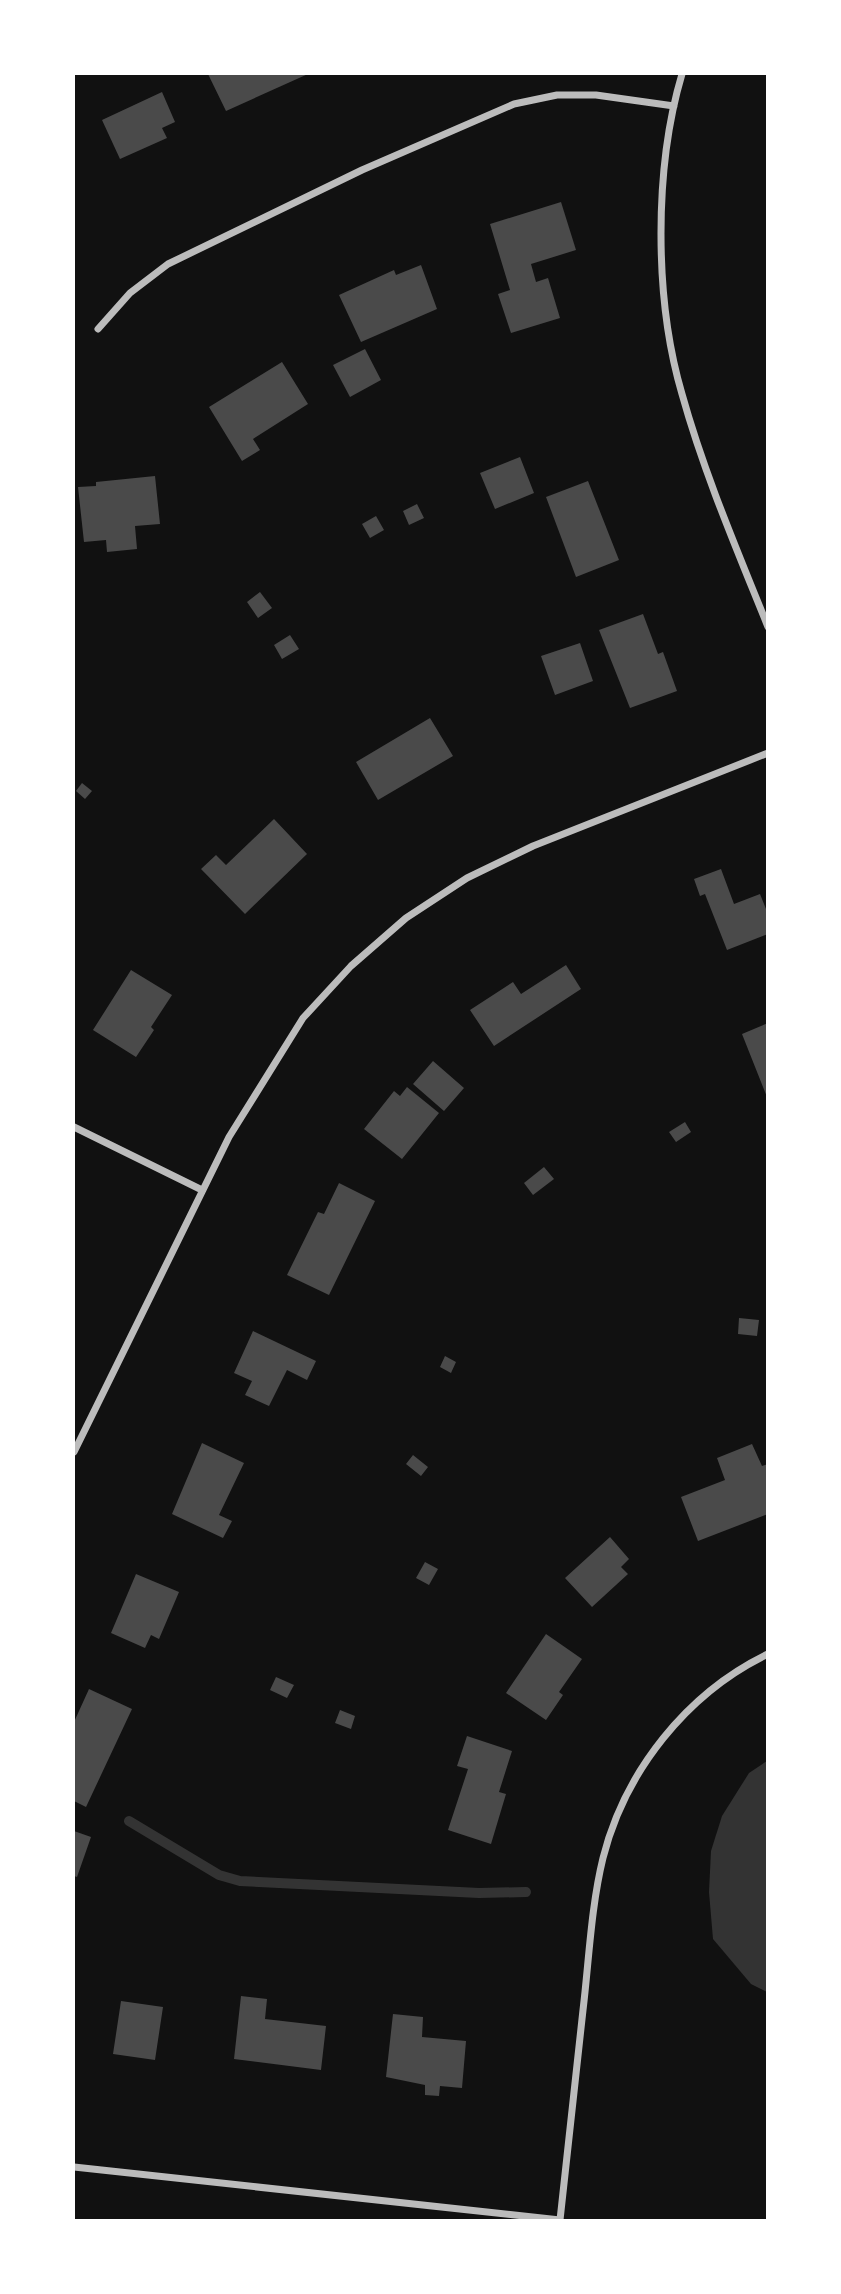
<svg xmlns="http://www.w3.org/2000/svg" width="841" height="2294" viewBox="0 0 841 2294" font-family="Roboto,sans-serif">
<rect width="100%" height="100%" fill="#111"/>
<path fill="#333" d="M 767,1761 L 767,1992 L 751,1984 L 713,1939 L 709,1892 L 711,1851 L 722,1816 L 749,1773 Z"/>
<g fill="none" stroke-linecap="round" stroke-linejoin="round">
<path stroke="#333" stroke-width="10" d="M 129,1821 L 219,1875 L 240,1881 L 479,1893 L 526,1892"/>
</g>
<path fill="#4a4a4a" d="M 208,74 L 308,74 L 226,111 Z
M 162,92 L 175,122 L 162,128 L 167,138 L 120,159 L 102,120 Z
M 561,202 L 576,250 L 531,264 L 536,282 L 548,278 L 560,318 L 511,333 L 498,294 L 510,290 L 490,224 Z
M 421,265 L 437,309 L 361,342 L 339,295 L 394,270 L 396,275 Z
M 365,349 L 381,380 L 350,397 L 333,365 Z
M 282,362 L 308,404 L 253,439 L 260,450 L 242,461 L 209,407 Z
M 520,457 L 534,493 L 495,509 L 480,473 Z
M 155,476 L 160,524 L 135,526 L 137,549 L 107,552 L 106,540 L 84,542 L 78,487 L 96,486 L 96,482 Z
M 588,481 L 619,560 L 576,577 L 546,497 Z
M 417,504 L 424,518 L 409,525 L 403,511 Z
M 376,516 L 384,530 L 370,538 L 362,524 Z
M 260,592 L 272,608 L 258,618 L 247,602 Z
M 643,614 L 658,654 L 663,652 L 677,691 L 630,708 L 599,630 Z
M 290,635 L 299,649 L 282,659 L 274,645 Z
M 580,643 L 593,681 L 555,695 L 541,656 Z
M 430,718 L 453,756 L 378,800 L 356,762 Z
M 82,783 L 92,791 L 85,799 L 76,791 Z
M 274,819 L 307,854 L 245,914 L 201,869 L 216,855 L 226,865 Z
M 721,869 L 734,904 L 760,894 L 768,914 L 768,934 L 727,950 L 705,894 L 700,896 L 694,879 Z
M 566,965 L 581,989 L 494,1046 L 470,1010 L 513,982 L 521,994 Z
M 131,970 L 172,995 L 151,1027 L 154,1030 L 136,1057 L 93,1030 Z
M 768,1023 L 768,1097 L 767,1097 L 742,1034 Z
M 433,1061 L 464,1088 L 444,1111 L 413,1084 Z
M 407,1087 L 439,1113 L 402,1159 L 364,1129 L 394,1091 L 400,1096 Z
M 685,1122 L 691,1132 L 676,1142 L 669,1132 Z
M 544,1167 L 554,1179 L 533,1195 L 524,1183 Z
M 339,1183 L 375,1201 L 329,1295 L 287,1275 L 318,1212 L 324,1214 Z
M 739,1318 L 759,1320 L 757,1336 L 738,1334 Z
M 253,1331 L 316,1361 L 307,1380 L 287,1370 L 269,1406 L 245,1395 L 252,1381 L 234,1373 Z
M 445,1356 L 456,1362 L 451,1373 L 440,1367 Z
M 202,1443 L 244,1463 L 219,1515 L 232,1521 L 223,1538 L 172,1514 Z
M 752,1444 L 762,1466 L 768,1464 L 768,1514 L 698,1541 L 681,1497 L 725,1480 L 717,1458 Z
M 413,1455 L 428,1467 L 421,1476 L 406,1464 Z
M 610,1537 L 629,1559 L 621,1567 L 628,1574 L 592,1607 L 565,1578 Z
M 425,1562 L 438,1569 L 429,1585 L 416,1578 Z
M 136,1574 L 179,1592 L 159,1639 L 151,1635 L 145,1648 L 111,1633 Z
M 546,1634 L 582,1659 L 559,1692 L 563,1695 L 546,1720 L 506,1693 Z
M 276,1677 L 294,1685 L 287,1698 L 270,1690 Z
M 89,1689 L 132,1709 L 86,1807 L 74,1801 L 74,1722 Z
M 340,1710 L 355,1716 L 351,1729 L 335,1723 Z
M 467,1736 L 512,1751 L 499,1792 L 506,1794 L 491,1844 L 448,1830 L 468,1769 L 457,1766 Z
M 74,1831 L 91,1837 L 77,1877 L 74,1876 Z
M 241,1996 L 267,1999 L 265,2019 L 326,2026 L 321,2070 L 234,2059 Z
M 121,2001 L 163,2007 L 155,2060 L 113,2054 Z
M 393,2014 L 423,2017 L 422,2037 L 466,2041 L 462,2088 L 440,2086 L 439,2096 L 425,2095 L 425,2085 L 386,2077 Z"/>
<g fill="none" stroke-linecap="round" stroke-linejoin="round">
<path stroke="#bcbcbc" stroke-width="7" d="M 682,74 C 654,168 654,299 682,394 C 704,473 737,550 768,627
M 98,329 L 130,293 L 168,264 L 362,170 L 514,104 L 557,95 L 596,95 L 674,106
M 74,1127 L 202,1190
M 74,1452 L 229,1137 L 303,1018 L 351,966 L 406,918 L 467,878 L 533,846 L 768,753
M 74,2167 L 560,2220
M 560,2220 C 568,2150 576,2080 583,2010 C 589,1960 591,1907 603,1858 C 625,1771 687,1693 768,1654"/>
</g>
<rect width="841" height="2294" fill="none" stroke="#ffffff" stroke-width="150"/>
</svg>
